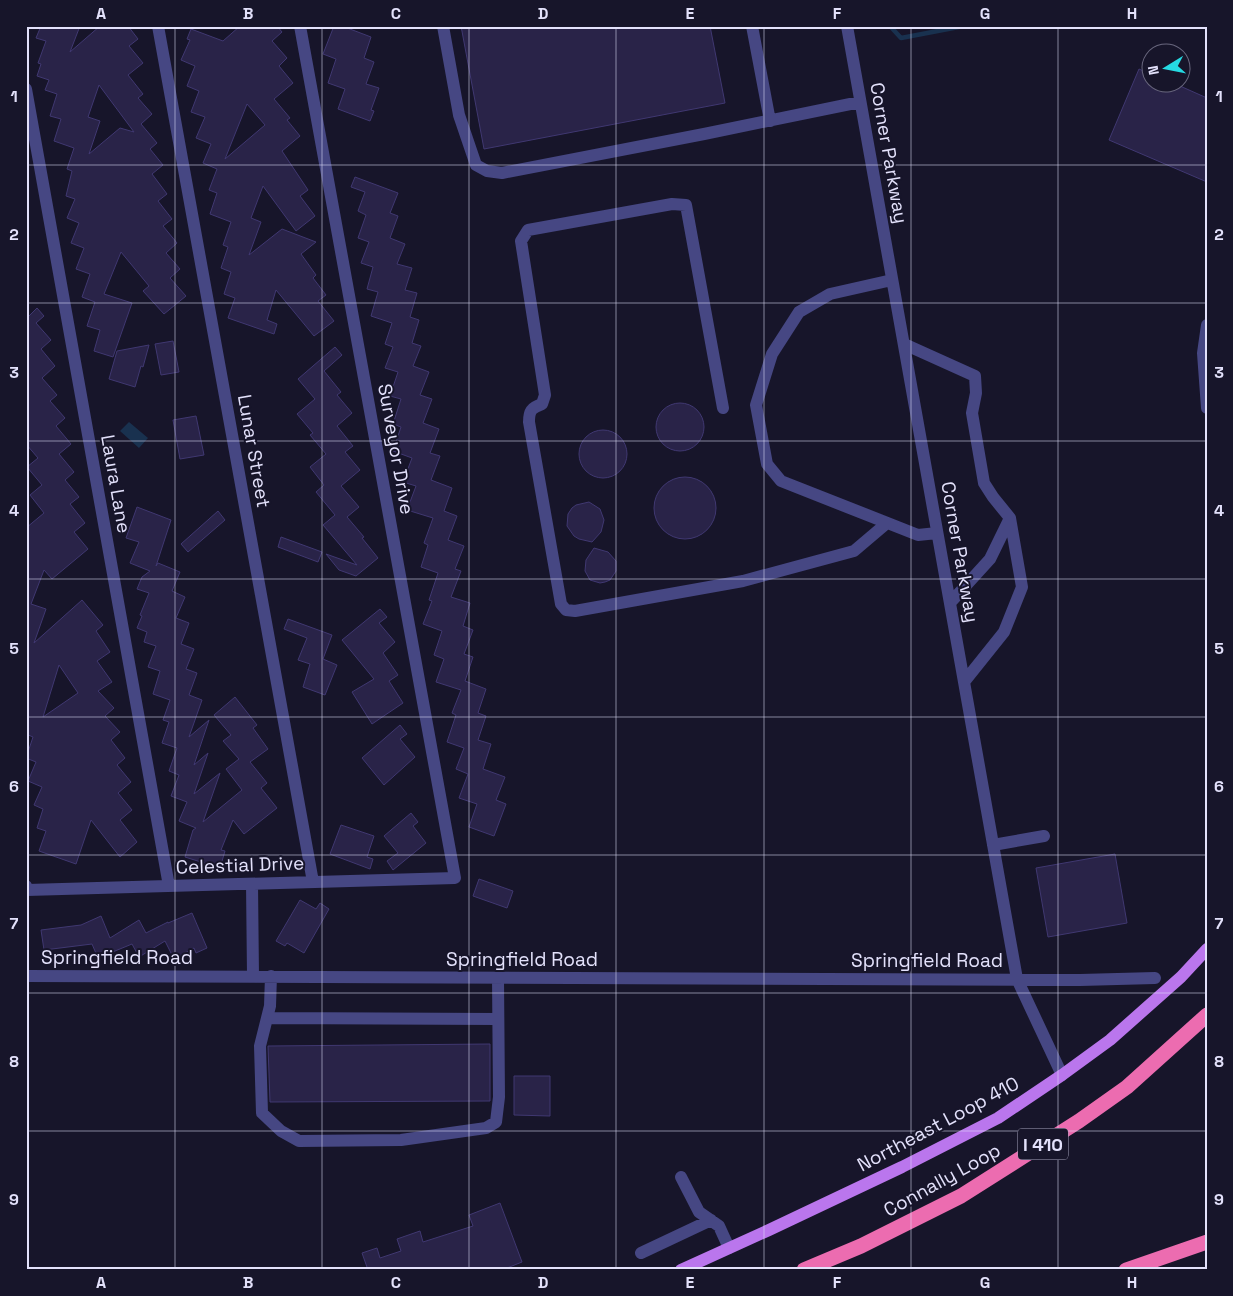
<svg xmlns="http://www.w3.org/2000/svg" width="1233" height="1296" viewBox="0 0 1233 1296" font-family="'Space Grotesk',sans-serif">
<rect width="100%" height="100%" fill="#17152a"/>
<path fill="#19314f" d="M 129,422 L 148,438 L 139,448 L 120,431 Z"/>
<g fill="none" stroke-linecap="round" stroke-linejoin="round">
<path stroke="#19314f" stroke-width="4.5" d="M 890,26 L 901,38 L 964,26"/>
</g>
<path fill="#292348" stroke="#403871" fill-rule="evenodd" d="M 41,26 L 80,26 L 70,52 L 100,26 L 128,26 L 138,39 L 129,46 L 143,63 L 128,75 L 143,94 L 138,98 L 152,114 L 141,124 L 157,143 L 150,149 L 163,165 L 152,174 L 167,194 L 158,201 L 172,219 L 163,226 L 177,243 L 166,253 L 180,269 L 170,278 L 186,296 L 164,314 L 143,291 L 149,286 L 121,252 L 104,294 L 132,303 L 113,357 L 94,351 L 100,330 L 87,326 L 95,302 L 82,297 L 90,274 L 76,269 L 84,248 L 71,243 L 79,223 L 67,218 L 75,199 L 66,196 L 72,171 L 67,169 L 74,148 L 54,141 L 61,119 L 50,116 L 57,94 L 45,90 L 49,80 L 37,76 L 41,64 L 38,63 L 46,41 L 36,38 ZM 99,85 L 134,132 L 120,128 L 89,154 L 100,121 L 88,117 Z
M 240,26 L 277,26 L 282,32 L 272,41 L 287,58 L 279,66 L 293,83 L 274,99 L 290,118 L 287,120 L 300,136 L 282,151 L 308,190 L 300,196 L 315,216 L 296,231 L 263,186 L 251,218 L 261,222 L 249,255 L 282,229 L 316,242 L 301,254 L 316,275 L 313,278 L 326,295 L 318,301 L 334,321 L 314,336 L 276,290 L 267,320 L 277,324 L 274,334 L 228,318 L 235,298 L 224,294 L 231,272 L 221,268 L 228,247 L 223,245 L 231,222 L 210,214 L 217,193 L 209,190 L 217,169 L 203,163 L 211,144 L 196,138 L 205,117 L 191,112 L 199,91 L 187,86 L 195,66 L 181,60 L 190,40 L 187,39 L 191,29 L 223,41 ZM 247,104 L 265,125 L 225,159 Z
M 334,26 L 342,26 L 371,37 L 364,58 L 374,62 L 366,84 L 379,88 L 371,110 L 374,111 L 370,121 L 338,109 L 345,89 L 328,83 L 336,59 L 323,54 Z
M 461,26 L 710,26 L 725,103 L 484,149 Z
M 1139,69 L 1150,74 L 1150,82 L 1171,82 L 1207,98 L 1207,182 L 1109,140 Z
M 355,177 L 398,193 L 390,213 L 398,216 L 390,238 L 405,244 L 397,264 L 412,268 L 405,290 L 417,293 L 410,317 L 419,320 L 412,343 L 421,346 L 413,366 L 429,372 L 420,395 L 432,399 L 423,423 L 439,429 L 430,453 L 440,456 L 431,480 L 452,488 L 444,511 L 457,516 L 448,540 L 464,546 L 455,569 L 461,571 L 451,597 L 470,603 L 463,626 L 473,630 L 464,654 L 473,657 L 465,681 L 486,689 L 478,713 L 486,716 L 478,740 L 491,744 L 483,769 L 505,777 L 496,800 L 506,804 L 494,836 L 469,827 L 477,804 L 459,798 L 468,774 L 456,769 L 464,748 L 447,742 L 456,715 L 452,713 L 461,690 L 436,682 L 444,659 L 434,655 L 442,631 L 423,624 L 432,601 L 429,600 L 438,573 L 421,567 L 428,545 L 424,543 L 433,518 L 407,510 L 416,486 L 403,482 L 412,458 L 393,451 L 401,427 L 393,424 L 401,399 L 390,396 L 398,372 L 385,368 L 393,347 L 385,344 L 392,323 L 371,316 L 378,292 L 367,289 L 373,267 L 361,263 L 369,242 L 358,238 L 366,215 L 358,211 L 365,192 L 351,187 Z
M 37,308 L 44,316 L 36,323 L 51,340 L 41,349 L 55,366 L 42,378 L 57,395 L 50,401 L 65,418 L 56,426 L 71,444 L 59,454 L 74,472 L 65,480 L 79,497 L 70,504 L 85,523 L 74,532 L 88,549 L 52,579 L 44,570 L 31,604 L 46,609 L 34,643 L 82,600 L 103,625 L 96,631 L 110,652 L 97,661 L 112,682 L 98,691 L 114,708 L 105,716 L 120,732 L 111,740 L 125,758 L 117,765 L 131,782 L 118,793 L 132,810 L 120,820 L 137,842 L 120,857 L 91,820 L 76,864 L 39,851 L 46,831 L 37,828 L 43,809 L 34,805 L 42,787 L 28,781 L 36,762 L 26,758 L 33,737 L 26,734 L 26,528 L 44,513 L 30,495 L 42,485 L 27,467 L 38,458 L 26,444 L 26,312 L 29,316 ZM 59,665 L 78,693 L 43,717 Z
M 173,341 L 179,372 L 161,375 L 155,344 Z
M 149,345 L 143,367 L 141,366 L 135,387 L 109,379 L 117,351 Z
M 335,347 L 342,355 L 324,371 L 341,392 L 337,395 L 352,413 L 337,426 L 353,446 L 345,452 L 360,470 L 341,486 L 359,507 L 347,517 L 364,537 L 362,538 L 378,558 L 356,576 L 339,570 L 326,554 L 357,565 L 323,525 L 335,515 L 316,492 L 324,485 L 310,467 L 326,454 L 310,435 L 313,433 L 297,414 L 315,399 L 298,379 Z
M656 427a24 24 0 1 1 48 0a24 24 0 1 1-48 0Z
M 196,416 L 204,455 L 180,459 L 173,420 Z
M579 454a24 24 0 1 1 48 0a24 24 0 1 1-48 0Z
M654 508a31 31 0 1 1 62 0a31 31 0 1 1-62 0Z
M 589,502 L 600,509 L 604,520 L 601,532 L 592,542 L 579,539 L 574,536 L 567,526 L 568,514 L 572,508 L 576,505 Z
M 137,507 L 171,520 L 156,566 L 158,563 L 180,572 L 172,591 L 185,597 L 176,618 L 189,623 L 181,644 L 194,649 L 186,669 L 197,673 L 189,695 L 202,700 L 189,737 L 209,720 L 194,765 L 208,753 L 194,794 L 220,773 L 203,822 L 242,790 L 226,769 L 239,759 L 223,741 L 231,735 L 214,715 L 235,697 L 257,725 L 253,728 L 268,749 L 250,762 L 267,783 L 261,788 L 277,808 L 244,834 L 233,820 L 221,850 L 225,851 L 220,868 L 185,857 L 193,830 L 196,828 L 179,821 L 187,802 L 171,796 L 179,775 L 169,771 L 177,748 L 162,743 L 169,722 L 163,720 L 170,700 L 153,694 L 160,671 L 148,667 L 156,646 L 144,642 L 147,632 L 137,628 L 142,616 L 140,615 L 149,593 L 137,589 L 142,577 L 150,571 L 130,563 L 139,542 L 126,538 Z
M 218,511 L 225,520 L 188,552 L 181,544 Z
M 281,537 L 322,552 L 318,562 L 278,547 Z
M 594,548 L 608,552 L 616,561 L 616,571 L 610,580 L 605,582 L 600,583 L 590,580 L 585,571 L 586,560 Z
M 380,609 L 387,617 L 379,623 L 395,642 L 383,653 L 398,675 L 389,681 L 403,703 L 372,724 L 352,692 L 374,679 L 342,640 Z
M 288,619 L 332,635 L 323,659 L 337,665 L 325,695 L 303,687 L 310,664 L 298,660 L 307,638 L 284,629 Z
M 400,725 L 407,734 L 400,739 L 415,757 L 384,785 L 362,758 Z
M 411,813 L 418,822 L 413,826 L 426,843 L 393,870 L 387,861 L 398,853 L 384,836 Z
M 341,825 L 374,836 L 367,857 L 373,859 L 370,869 L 330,854 Z
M 1115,854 L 1127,923 L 1048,937 L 1036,868 Z
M 479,879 L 513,891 L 507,908 L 473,896 Z
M 300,900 L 316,909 L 320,903 L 329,909 L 304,953 L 287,943 L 285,946 L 276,941 Z
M 192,913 L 207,948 L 196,953 L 194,948 L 174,959 L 165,941 L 139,957 L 132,944 L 98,958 L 92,944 L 44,950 L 41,930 L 81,925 L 101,916 L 110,938 L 139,920 L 146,933 L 168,922 L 168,923 Z
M 490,1044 L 490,1101 L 270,1102 L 268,1046 Z
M 514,1076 L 550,1076 L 550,1116 L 514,1115 Z
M 500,1203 L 522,1262 L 502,1270 L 368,1270 L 362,1253 L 377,1248 L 380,1258 L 401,1251 L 397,1239 L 420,1231 L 423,1242 L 473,1226 L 469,1215 Z"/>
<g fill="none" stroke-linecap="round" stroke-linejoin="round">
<path stroke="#464783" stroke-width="12" d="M 158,26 L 313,882
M 443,26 L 459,115 L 476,165 L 487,171 L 502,173 L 704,134 L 860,102
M 752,26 L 770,121
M 847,26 L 1017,979 L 1062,1075
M 26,89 L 169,886
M 892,280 L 830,294 L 799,312 L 772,354 L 756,405 L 767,464 L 781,481 L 918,535 L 937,533
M 1207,325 L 1203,353 L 1207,408
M 904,344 L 975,376 L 976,393 L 972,413 L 984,483 L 993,497 L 1010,518 L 1022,587 L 1004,632 L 964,682
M 723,408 L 686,205 L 672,204 L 528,230 L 521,241 L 545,395 L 542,404 C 531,408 529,411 529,422 L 561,604 L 566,610 L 575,611 L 743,581 L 854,551 L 887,523
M 950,603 L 990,559 L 1010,518
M 993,845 L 1044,836
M 252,884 L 253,976
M 26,886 L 27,890 L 455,878 L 300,26
M 26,976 L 1080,980 L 1155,978
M 271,976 L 270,1006 L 260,1046 L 262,1113 L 281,1131 L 299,1141 L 401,1140 L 486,1128 L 496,1122 L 499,1097 L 498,978
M 267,1018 L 498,1019
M 681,1177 L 699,1212 L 719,1226 L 729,1248
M 641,1253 L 711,1220"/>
<path stroke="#ba76ed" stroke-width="12" d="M 681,1270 L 769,1230 L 902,1167 L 998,1118 L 1062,1075 L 1110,1040 L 1181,977 L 1207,949"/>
<path stroke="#ec6cb0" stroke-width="15" d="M 804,1270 L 861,1246 L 961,1196 L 1079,1121 L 1127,1087 L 1207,1015
M 1126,1270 L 1207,1242"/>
</g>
<path fill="none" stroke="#e3e1fb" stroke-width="1" stroke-opacity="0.55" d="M 175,26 L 175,1270M 322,26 L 322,1270M 469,26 L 469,1270M 616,26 L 616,1270M 764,26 L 764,1270M 911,26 L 911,1270M 1058,26 L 1058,1270M 26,165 L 1207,165M 26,303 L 1207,303M 26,441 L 1207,441M 26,579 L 1207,579M 26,717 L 1207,717M 26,855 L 1207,855M 26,993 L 1207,993M 26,1131 L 1207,1131"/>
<g text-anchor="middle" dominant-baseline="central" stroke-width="4" stroke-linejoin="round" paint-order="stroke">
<rect fill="#17152a" stroke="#a6a4bc" stroke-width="1" x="1018" y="1128.5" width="50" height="31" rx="4"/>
<g font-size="18" font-weight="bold" fill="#e3e1fb">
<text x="1043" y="1144">I 410</text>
</g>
<g font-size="19" fill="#e3e1fb" stroke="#17152a">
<text transform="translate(889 153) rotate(80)">Corner Parkway</text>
<text transform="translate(396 449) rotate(80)">Surveyor Drive</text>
<text transform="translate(254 451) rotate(80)">Lunar Street</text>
<text transform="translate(116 484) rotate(80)">Laura Lane</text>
<text transform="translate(960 552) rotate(80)">Corner Parkway</text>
<text transform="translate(240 865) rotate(-2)">Celestial Drive</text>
<text x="117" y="957">Springfield Road</text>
<text x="522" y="959">Springfield Road</text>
<text x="927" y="960">Springfield Road</text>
<text transform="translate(938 1124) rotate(-28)">Northeast Loop 410</text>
<text transform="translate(942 1180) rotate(-29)">Connally Loop</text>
</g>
</g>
<rect width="1233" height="1296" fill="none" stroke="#17152a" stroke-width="55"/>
<g transform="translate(1166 68) rotate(260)"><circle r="24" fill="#17152a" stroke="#69677e"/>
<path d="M0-4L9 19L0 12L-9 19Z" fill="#26dae3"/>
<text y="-8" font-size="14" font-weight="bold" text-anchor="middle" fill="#e3e1fb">N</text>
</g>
<rect x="28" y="28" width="1178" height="1240" fill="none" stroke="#e3e1fb" stroke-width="2"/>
<g font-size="16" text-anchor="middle" font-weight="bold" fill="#e3e1fb">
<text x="101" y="19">A</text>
<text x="248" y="19">B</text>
<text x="396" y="19">C</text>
<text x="543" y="19">D</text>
<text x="690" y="19">E</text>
<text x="837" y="19">F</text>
<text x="985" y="19">G</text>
<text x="1132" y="19">H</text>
<text x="14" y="102">1</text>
<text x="1219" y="102">1</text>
<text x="14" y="240">2</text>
<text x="1219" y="240">2</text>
<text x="14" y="378">3</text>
<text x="1219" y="378">3</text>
<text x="14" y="516">4</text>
<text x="1219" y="516">4</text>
<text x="14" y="654">5</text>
<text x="1219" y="654">5</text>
<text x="14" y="792">6</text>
<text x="1219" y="792">6</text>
<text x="14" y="929">7</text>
<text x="1219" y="929">7</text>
<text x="14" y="1067">8</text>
<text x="1219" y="1067">8</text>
<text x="14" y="1205">9</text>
<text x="1219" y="1205">9</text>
<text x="101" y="1288">A</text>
<text x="248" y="1288">B</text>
<text x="396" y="1288">C</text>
<text x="543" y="1288">D</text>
<text x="690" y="1288">E</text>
<text x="837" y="1288">F</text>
<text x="985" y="1288">G</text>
<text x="1132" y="1288">H</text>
</g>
</svg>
